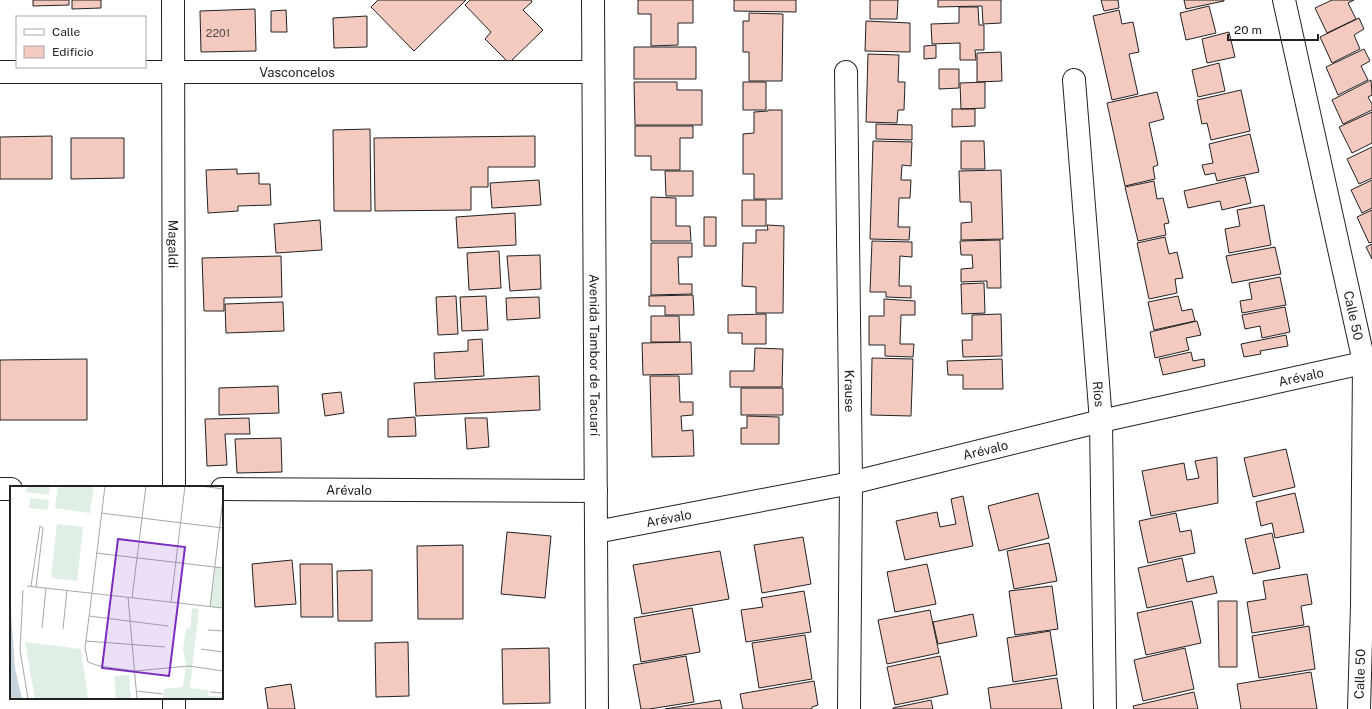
<svg xmlns="http://www.w3.org/2000/svg" width="1372" height="709" viewBox="0 0 1372 709" font-family="'Public Sans',sans-serif">
<rect width="100%" height="100%" fill="#fff"/>
<path fill="#f3c9c0" stroke="#222" d="M 33,0 L 69,0 L 69,5 L 33,6 Z
M 72,0 L 101,0 L 101,8 L 72,9 Z
M 378,0 L 466,0 L 414,51 L 371,7 Z
M 470,0 L 531,0 L 532,2 L 523,10 L 543,30 L 509,63 L 485,39 L 491,32 L 465,5 Z
M 638,0 L 693,0 L 693,23 L 678,23 L 678,45 L 651,46 L 651,14 L 638,14 Z
M 734,0 L 796,0 L 796,12 L 734,11 Z
M 870,0 L 898,0 L 897,19 L 870,19 Z
M 938,0 L 1001,0 L 1001,23 L 983,24 L 982,6 L 938,7 Z
M 1101,0 L 1118,0 L 1119,8 L 1104,11 Z
M 1184,0 L 1224,0 L 1224,1 L 1186,9 Z
M 1332,0 L 1354,0 L 1348,3 L 1356,19 L 1327,33 L 1315,8 Z
M 1209,6 L 1216,33 L 1186,40 L 1180,13 Z
M 959,7 L 978,7 L 979,25 L 984,25 L 984,50 L 975,50 L 976,60 L 960,60 L 960,43 L 932,44 L 931,24 L 959,23 Z
M 255,9 L 256,51 L 201,52 L 200,11 Z
M 286,10 L 287,32 L 271,32 L 271,11 Z
M 1119,10 L 1122,24 L 1133,22 L 1139,52 L 1129,54 L 1138,94 L 1112,100 L 1093,16 Z
M 749,13 L 783,14 L 782,81 L 749,81 L 749,52 L 743,52 L 743,21 L 749,21 Z
M 367,16 L 367,47 L 334,48 L 333,18 Z
M 1359,18 L 1364,29 L 1354,35 L 1360,49 L 1332,63 L 1320,37 Z
M 866,21 L 910,23 L 910,52 L 865,51 Z
M 1229,32 L 1235,57 L 1207,63 L 1202,39 Z
M 936,45 L 936,58 L 924,59 L 924,46 Z
M 634,47 L 696,47 L 696,79 L 634,79 Z
M 1364,49 L 1370,61 L 1361,66 L 1368,80 L 1338,95 L 1326,67 Z
M 1001,52 L 1002,81 L 977,82 L 977,53 Z
M 868,54 L 899,55 L 898,82 L 905,82 L 904,110 L 898,110 L 897,123 L 866,122 Z
M 1219,63 L 1225,91 L 1198,97 L 1192,70 Z
M 939,69 L 959,69 L 959,88 L 939,89 Z
M 1371,80 L 1372,95 L 1368,97 L 1372,104 L 1372,110 L 1343,124 L 1332,100 Z
M 634,82 L 677,82 L 677,90 L 702,90 L 702,125 L 635,125 Z
M 743,82 L 766,82 L 766,110 L 743,110 Z
M 985,82 L 985,108 L 961,109 L 960,83 Z
M 1241,90 L 1250,131 L 1211,140 L 1207,123 L 1202,124 L 1197,100 Z
M 1157,92 L 1164,119 L 1149,123 L 1158,165 L 1153,167 L 1155,179 L 1125,186 L 1107,103 Z
M 952,109 L 975,109 L 975,126 L 952,127 Z
M 768,110 L 782,110 L 782,199 L 754,199 L 754,174 L 743,174 L 743,134 L 754,133 L 754,112 L 768,111 Z
M 1372,112 L 1372,143 L 1352,153 L 1339,127 Z
M 876,124 L 912,125 L 912,140 L 876,139 Z
M 635,126 L 693,126 L 693,138 L 680,138 L 680,170 L 651,170 L 651,156 L 635,156 Z
M 370,129 L 371,211 L 334,211 L 333,130 Z
M 1250,134 L 1259,172 L 1217,181 L 1215,173 L 1205,175 L 1202,165 L 1213,163 L 1209,144 Z
M 52,136 L 52,179 L 0,179 L 0,137 Z
M 535,136 L 535,167 L 488,167 L 488,187 L 471,187 L 471,210 L 375,211 L 374,138 Z
M 71,138 L 124,138 L 124,178 L 71,179 Z
M 873,141 L 912,142 L 911,166 L 902,165 L 901,180 L 911,180 L 910,198 L 899,198 L 898,227 L 910,227 L 909,240 L 870,239 Z
M 961,141 L 984,141 L 985,169 L 961,169 Z
M 1372,147 L 1372,178 L 1359,184 L 1347,159 Z
M 237,169 L 237,174 L 259,173 L 259,184 L 270,184 L 271,205 L 238,206 L 238,211 L 208,213 L 206,170 Z
M 1001,170 L 1003,239 L 961,240 L 961,223 L 972,222 L 971,202 L 960,202 L 959,171 Z
M 665,171 L 693,171 L 693,196 L 666,196 Z
M 1245,177 L 1251,203 L 1222,210 L 1220,201 L 1188,208 L 1184,191 Z
M 539,180 L 541,205 L 492,208 L 490,183 Z
M 1372,180 L 1372,208 L 1362,213 L 1351,190 Z
M 1154,181 L 1157,199 L 1163,198 L 1169,223 L 1164,224 L 1166,235 L 1138,241 L 1125,187 Z
M 651,197 L 676,198 L 676,226 L 690,226 L 691,241 L 651,241 Z
M 742,200 L 766,200 L 766,226 L 742,226 Z
M 1264,205 L 1271,245 L 1229,253 L 1225,229 L 1240,226 L 1237,210 Z
M 1372,210 L 1372,242 L 1369,243 L 1357,217 Z
M 515,213 L 516,245 L 458,248 L 456,217 Z
M 704,217 L 716,217 L 716,246 L 704,246 Z
M 320,220 L 322,250 L 276,253 L 274,224 Z
M 767,225 L 784,226 L 783,313 L 756,313 L 756,287 L 742,286 L 743,243 L 756,243 L 756,230 L 768,230 Z
M 1165,237 L 1169,254 L 1177,252 L 1183,278 L 1175,279 L 1177,293 L 1149,299 L 1137,243 Z
M 1000,240 L 1001,288 L 987,288 L 987,281 L 961,282 L 961,269 L 973,268 L 972,255 L 961,255 L 960,241 Z
M 872,241 L 912,242 L 912,257 L 900,256 L 899,286 L 911,286 L 911,298 L 886,297 L 886,292 L 870,292 Z
M 651,243 L 692,243 L 692,257 L 678,257 L 679,284 L 692,284 L 692,294 L 651,295 Z
M 1372,244 L 1372,259 L 1366,247 Z
M 1275,247 L 1281,274 L 1232,283 L 1226,256 Z
M 499,251 L 501,288 L 469,290 L 467,253 Z
M 540,255 L 541,289 L 510,291 L 507,256 Z
M 281,256 L 282,297 L 224,298 L 224,311 L 204,311 L 202,258 Z
M 1280,277 L 1286,305 L 1242,313 L 1240,301 L 1252,299 L 1249,283 Z
M 984,283 L 985,313 L 962,314 L 961,284 Z
M 693,295 L 694,315 L 665,315 L 665,306 L 649,306 L 649,296 Z
M 456,296 L 458,334 L 438,335 L 436,297 Z
M 486,296 L 488,330 L 462,331 L 460,297 Z
M 1178,296 L 1182,311 L 1192,309 L 1195,321 L 1154,330 L 1148,302 Z
M 539,297 L 540,318 L 507,320 L 506,298 Z
M 884,299 L 915,301 L 915,315 L 901,315 L 900,344 L 914,344 L 913,357 L 885,356 L 885,345 L 869,345 L 869,316 L 884,316 Z
M 283,302 L 284,331 L 226,333 L 225,304 Z
M 1285,307 L 1290,332 L 1262,338 L 1260,326 L 1245,329 L 1242,315 Z
M 766,314 L 766,344 L 742,344 L 742,333 L 728,333 L 728,315 Z
M 1001,314 L 1002,356 L 963,357 L 962,340 L 972,340 L 972,315 Z
M 651,316 L 679,316 L 680,342 L 651,342 Z
M 1197,321 L 1201,335 L 1186,338 L 1189,350 L 1155,358 L 1150,332 Z
M 1286,335 L 1288,346 L 1260,351 L 1261,354 L 1244,357 L 1241,344 Z
M 482,339 L 484,376 L 435,379 L 434,353 L 468,351 L 468,340 Z
M 691,342 L 692,374 L 643,375 L 642,343 Z
M 755,348 L 783,349 L 782,387 L 730,387 L 730,371 L 754,371 Z
M 1191,352 L 1193,361 L 1204,359 L 1205,366 L 1163,375 L 1159,359 Z
M 872,358 L 913,359 L 911,416 L 871,415 Z
M 87,359 L 87,420 L 0,420 L 0,360 Z
M 1002,359 L 1003,389 L 963,389 L 963,375 L 948,375 L 947,361 Z
M 539,376 L 540,410 L 416,416 L 414,383 Z
M 650,376 L 679,376 L 680,402 L 693,402 L 693,415 L 681,416 L 682,431 L 693,430 L 694,456 L 652,457 Z
M 278,386 L 279,413 L 219,415 L 219,388 Z
M 741,388 L 783,388 L 783,415 L 741,415 Z
M 341,392 L 344,413 L 325,416 L 322,394 Z
M 747,416 L 779,417 L 779,444 L 741,444 L 741,428 L 747,428 Z
M 415,417 L 416,436 L 388,437 L 388,419 Z
M 249,418 L 250,434 L 225,434 L 227,465 L 207,466 L 205,419 Z
M 465,418 L 487,418 L 489,447 L 467,449 Z
M 281,438 L 282,472 L 237,473 L 235,439 Z
M 1286,449 L 1295,487 L 1253,497 L 1244,458 Z
M 1217,457 L 1218,503 L 1151,516 L 1142,471 L 1184,463 L 1187,480 L 1199,478 L 1195,461 Z
M 1038,493 L 1049,538 L 999,551 L 988,506 Z
M 1295,493 L 1304,532 L 1275,538 L 1272,523 L 1261,526 L 1256,502 Z
M 963,496 L 973,546 L 905,560 L 896,521 L 937,512 L 940,527 L 956,524 L 951,499 Z
M 1176,513 L 1180,532 L 1191,530 L 1195,553 L 1148,563 L 1139,521 Z
M 507,532 L 551,536 L 545,598 L 501,594 Z
M 1272,533 L 1280,568 L 1253,574 L 1245,539 Z
M 803,537 L 811,584 L 762,593 L 754,545 Z
M 1049,543 L 1057,581 L 1014,589 L 1007,551 Z
M 463,545 L 463,619 L 418,619 L 417,546 Z
M 720,551 L 729,599 L 642,614 L 633,565 Z
M 1182,558 L 1187,582 L 1213,576 L 1217,593 L 1147,608 L 1138,568 Z
M 292,560 L 296,604 L 255,607 L 252,564 Z
M 300,564 L 332,564 L 333,617 L 301,617 Z
M 927,564 L 936,604 L 895,612 L 887,572 Z
M 372,570 L 372,621 L 338,621 L 337,571 Z
M 1307,574 L 1312,604 L 1301,606 L 1304,625 L 1252,633 L 1247,602 L 1266,599 L 1263,581 Z
M 1052,586 L 1058,629 L 1015,635 L 1009,591 Z
M 804,591 L 811,632 L 746,642 L 741,610 L 763,607 L 761,598 Z
M 1192,601 L 1201,643 L 1146,655 L 1137,613 Z
M 1218,601 L 1237,601 L 1237,667 L 1219,667 Z
M 692,608 L 700,652 L 641,662 L 634,618 Z
M 930,610 L 939,653 L 887,664 L 878,620 Z
M 973,614 L 977,636 L 938,644 L 933,622 Z
M 1309,626 L 1315,669 L 1259,678 L 1252,636 Z
M 1050,631 L 1057,675 L 1013,682 L 1007,638 Z
M 805,635 L 812,679 L 759,688 L 752,643 Z
M 408,642 L 409,696 L 376,697 L 375,643 Z
M 549,648 L 550,703 L 503,704 L 502,649 Z
M 1185,648 L 1194,689 L 1143,701 L 1134,660 Z
M 686,656 L 694,702 L 649,709 L 641,709 L 633,665 Z
M 940,656 L 948,694 L 895,705 L 887,667 Z
M 1311,672 L 1317,709 L 1241,709 L 1237,684 Z
M 1057,678 L 1062,709 L 991,709 L 988,688 Z
M 814,681 L 818,705 L 812,707 L 812,709 L 743,709 L 740,694 Z
M 291,684 L 295,709 L 268,709 L 265,688 Z
M 1194,692 L 1198,709 L 1134,709 L 1133,706 Z
M 720,700 L 722,709 L 665,709 Z
M 931,700 L 933,709 L 893,709 L 893,708 Z"/>
<g fill="none" stroke-linecap="round" stroke-linejoin="round">
<g stroke="#222" stroke-width="24">
<g id="minor">
<path id="s1" d="M 173,0 L 174,487"/>
<path id="s2" d="M 1284,0 L 1364,362 L 1362,605 L 1359,709"/>
<path id="s3" d="M 0,72 L 593,72"/>
<path id="s4" d="M 846,72 L 851,483 L 849,709"/>
<path id="s5" d="M 1074,80 L 1101,421 L 1105,709"/>
<path d="M 0,489 L 11,489"/>
<path id="s6" d="M 222,489 L 596,491"/>
<path id="s7" d="M 596,532 L 851,483 L 1101,421 L 1372,361"/>
<path d="M 174,698 L 174,709"/>
</g>
</g>
<g stroke="#222" stroke-width="24">
<g id="major">
<path id="s8" d="M 593,0 L 597,709"/>
</g>
</g>
<use href="#minor" stroke="#fff" stroke-width="22"/>
<use href="#major" stroke="#fff" stroke-width="22"/>
</g>
<g text-anchor="middle" dominant-baseline="central" stroke-width="3" stroke-linejoin="round" paint-order="stroke">
<g font-size="11" fill="#564c4a">
<text x="218" y="33">2201</text>
</g>
<g font-size="13" fill="#222" stroke="#fff">
<text stroke="none"><textPath href="#s3" startOffset="297">Vasconcelos</textPath></text>
<text stroke="none"><textPath href="#s1" startOffset="244">Magaldi</textPath></text>
<text stroke="none"><textPath href="#s2" startOffset="323">Calle 50</textPath></text>
<text stroke="none"><textPath href="#s8" startOffset="355">Avenida Tambor de Tacuarí</textPath></text>
<text stroke="none"><textPath href="#s7" startOffset="722">Arévalo</textPath></text>
<text stroke="none"><textPath href="#s4" startOffset="319">Krause</textPath></text>
<text stroke="none"><textPath href="#s5" startOffset="315">Ríos</textPath></text>
<text stroke="none"><textPath href="#s7" startOffset="398">Arévalo</textPath></text>
<text stroke="none"><textPath href="#s6" startOffset="127">Arévalo</textPath></text>
<text stroke="none"><textPath href="#s7" startOffset="74">Arévalo</textPath></text>
<text transform="translate(1360 674) rotate(-88)">Calle 50</text>
</g>
</g>
<g transform="translate(10 486)">
<rect width="213" height="213" fill="#fff"/>
<path d="M 17,0 L 40,0 L 39,9 L 16,6 ZM 48,0 L 84,0 L 80,27 L 45,22 ZM 20,12 L 39,14 L 38,24 L 19,22 ZM 47,38 L 73,41 L 67,95 L 41,92 ZM 205,81 L 213,82 L 213,122 L 200,121 ZM 182,122 L 189,123 L 180,202 L 198,204 L 198,210 L 213,210 L 213,213 L 153,212 L 154,203 L 173,201 L 176,179 L 173,163 L 176,143 L 180,142 ZM 15,156 L 71,163 L 78,213 L 25,213 ZM 119,189 L 121,213 L 106,213 L 104,190 Z" fill="#e0efe3"/>
<path d="M 0,112 L 5,182 L 12,213 L 0,213 Z" fill="#c7d3dd"/>
<path fill="none" stroke="#a7a7a7" stroke-width="1" d="M 191,0 L 213,3M 91,27 L 213,42M 86,67 L 213,82M 17,100 L 213,122M 21,100 L 30,40 L 33,42 L 26,101M 13,104 L 10,164 L 18,213M 82,107 L 75,162 L 78,176 L 89,180 L 125,185 L 179,180 L 213,185M 82,107 L 95,0M 118,111 L 127,213M 122,112 L 136,0M 161,116 L 175,0M 200,121 L 213,12M 79,130 L 158,140M 32,142 L 36,102M 53,143 L 57,104M 198,144 L 213,145M 76,155 L 155,161M 191,163 L 213,166M 126,205 L 153,208M 200,206 L 213,207"/>
<path fill="#7b2cbf" fill-opacity="0.15" stroke="#7b2cbf" stroke-width="2" d="M 108,53 L 175,61 L 159,190 L 92,182 Z"/>
<rect width="213" height="213" fill="none" stroke="#222" stroke-width="2"/>
</g>
<rect x="16" y="16" width="130" height="52" fill="#ffffff" stroke="#a7a7a7"/>
<rect x="24" y="29" width="20" height="6" fill="#ffffff" stroke="#a7a7a7"/>
<text x="52" y="36" font-size="12" fill="#222222">Calle</text>
<rect x="24" y="46" width="20" height="12" fill="#f3c9c0" stroke="#a7a7a7"/>
<text x="52" y="56" font-size="12" fill="#222222">Edificio</text>
<path d="M1228 34v6h90v-6" fill="none" stroke="#222222" stroke-width="2"/>
<text x="1234" y="34" font-size="12" fill="#222222" stroke="#ffffff" stroke-width="3" paint-order="stroke">20 m</text>
</svg>
